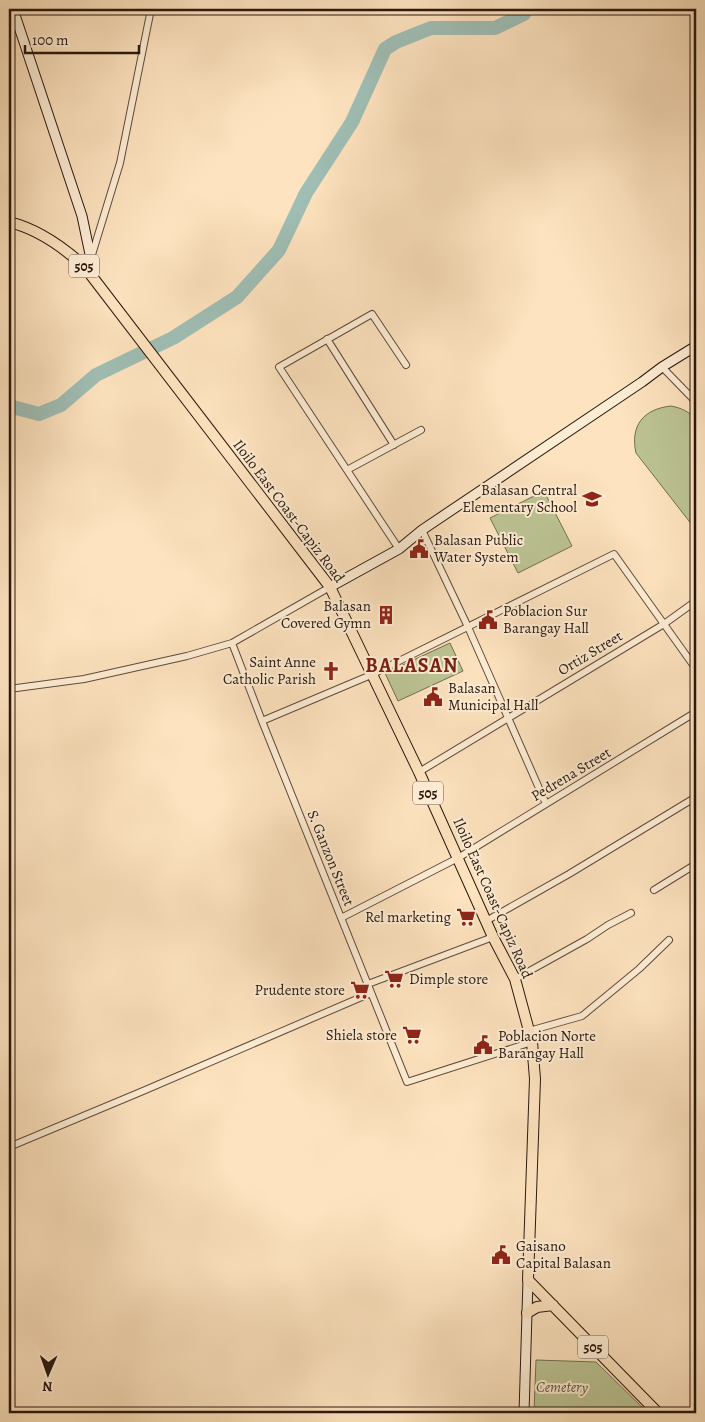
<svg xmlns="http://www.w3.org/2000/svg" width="705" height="1422" viewBox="0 0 705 1422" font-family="Alegreya,serif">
<rect width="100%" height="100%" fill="#fde3bf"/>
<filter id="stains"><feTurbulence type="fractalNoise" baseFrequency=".004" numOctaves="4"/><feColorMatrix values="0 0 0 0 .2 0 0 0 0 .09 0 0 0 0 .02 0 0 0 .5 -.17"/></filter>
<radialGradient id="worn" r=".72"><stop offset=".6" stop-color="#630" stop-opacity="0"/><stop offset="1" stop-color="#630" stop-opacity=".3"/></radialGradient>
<path fill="#bcc494" stroke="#736e50" d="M 671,406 C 681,408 689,411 696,420 L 696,530 L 636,453 C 630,426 643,409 671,406 Z
M 544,491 L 572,546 L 518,573 L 490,518 Z
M 450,643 L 463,671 L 398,701 L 385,673 Z
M 536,1360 L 596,1362 L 648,1413 L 534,1413 Z"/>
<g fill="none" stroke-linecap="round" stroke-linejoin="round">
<path stroke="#9fbeb5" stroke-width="14" d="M 9,406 L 39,414 L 61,405 L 96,375 L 173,338 L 237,297 L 279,250 L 306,193 L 352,122 L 385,49 L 396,42 L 431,28 L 495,28 L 524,14 L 526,9"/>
<g stroke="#5f4b3a" stroke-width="8">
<path id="street" d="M 91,258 L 120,163 L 151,9
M 327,339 L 394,445
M 662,367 L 696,402
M 347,470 L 421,430
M 422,530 L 468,627 L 546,804
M 399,549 L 279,367 L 372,314 L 406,365
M 232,643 L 262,721 L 407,1082 L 532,1042
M 9,689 L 84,679 L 187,656 L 232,643 L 330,587
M 262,721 L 371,675 L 614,554 L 696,669
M 419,772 L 664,624 L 696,601
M 654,890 L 696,864
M 341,918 L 458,858 L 696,712
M 486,921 L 569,874 L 696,797
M 515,979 L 587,939 L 608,925 L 631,913
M 368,984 L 493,937
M 529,1031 L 582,1016 L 639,969 L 669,940
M 9,1147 L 143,1091 L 371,993"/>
</g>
<g stroke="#2a180d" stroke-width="11">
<path id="secondary" d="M 13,9 L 82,216 L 91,259 L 84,266
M 330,587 L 399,549 L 422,530 L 642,382 L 662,367 L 696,346
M 524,1413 L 528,1280"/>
</g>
<g stroke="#2a180d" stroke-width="12">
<path id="primary" d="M 9,222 C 38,229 63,247 84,266 L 330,587 L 419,772 L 493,937 L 515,979 L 532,1042 L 535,1079 L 528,1280 L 658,1413
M 527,1313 L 537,1307 L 553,1305"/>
</g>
<use href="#street" stroke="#feedd5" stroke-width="6"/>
<use href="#secondary" stroke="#feedd5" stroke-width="9"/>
<use href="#primary" stroke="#fde3bf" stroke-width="10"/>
</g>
<defs>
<g id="school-bare" transform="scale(1.5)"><path d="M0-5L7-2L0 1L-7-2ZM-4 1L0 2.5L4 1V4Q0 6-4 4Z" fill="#8f2418" stroke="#feedd5" stroke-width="2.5" paint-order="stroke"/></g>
<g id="civic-bare" transform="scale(1.5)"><path d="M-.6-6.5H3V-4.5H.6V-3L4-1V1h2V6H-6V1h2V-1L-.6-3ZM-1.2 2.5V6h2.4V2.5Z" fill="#8f2418" stroke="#feedd5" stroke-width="2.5" paint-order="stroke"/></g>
<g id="building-bare" transform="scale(1.5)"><path d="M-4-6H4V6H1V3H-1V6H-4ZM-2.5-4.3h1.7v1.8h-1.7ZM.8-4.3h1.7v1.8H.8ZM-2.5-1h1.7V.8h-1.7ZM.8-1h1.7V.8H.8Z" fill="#8f2418" stroke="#feedd5" stroke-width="2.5" paint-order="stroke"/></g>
<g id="church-bare" transform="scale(1.5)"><path d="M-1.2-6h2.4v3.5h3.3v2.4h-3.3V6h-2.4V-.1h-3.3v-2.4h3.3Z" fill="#8f2418" stroke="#feedd5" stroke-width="2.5" paint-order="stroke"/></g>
<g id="supermarket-bare" transform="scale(1.5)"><path d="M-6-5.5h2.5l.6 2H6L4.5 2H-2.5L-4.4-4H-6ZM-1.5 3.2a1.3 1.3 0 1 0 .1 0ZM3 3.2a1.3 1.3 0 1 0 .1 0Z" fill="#8f2418" stroke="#feedd5" stroke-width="2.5" paint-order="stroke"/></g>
</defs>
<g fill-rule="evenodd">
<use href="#school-bare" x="592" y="499"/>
<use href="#civic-bare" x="419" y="549"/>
<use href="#building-bare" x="386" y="615"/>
<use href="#civic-bare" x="488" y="620"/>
<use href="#church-bare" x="331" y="671"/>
<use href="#civic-bare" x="433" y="697"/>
<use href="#supermarket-bare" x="466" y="917"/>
<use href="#supermarket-bare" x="394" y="979"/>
<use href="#supermarket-bare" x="360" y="990"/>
<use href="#supermarket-bare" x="412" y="1035"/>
<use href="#civic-bare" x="483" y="1045"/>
<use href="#civic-bare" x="501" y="1255"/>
</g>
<g text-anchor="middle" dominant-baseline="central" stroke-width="4" stroke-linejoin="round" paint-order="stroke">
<g fill="#feedd5" stroke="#6a5849" stroke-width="1">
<rect x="69" y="254.5" width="30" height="23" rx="4"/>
<rect x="413" y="781.5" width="30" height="23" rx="4"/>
<rect x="578" y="1335.5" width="30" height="23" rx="4"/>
</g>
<g font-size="14" font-weight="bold" fill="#2a180d">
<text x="84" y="266">505</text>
<text x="428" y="793">505</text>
<text x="593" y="1347">505</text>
</g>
<g font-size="15" fill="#2a180d" stroke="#feedd5" text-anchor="end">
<text x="577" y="490">Balasan Central<tspan x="577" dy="17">Elementary School</tspan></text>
<text x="434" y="540" text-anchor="start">Balasan Public<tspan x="434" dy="17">Water System</tspan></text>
<text x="371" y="606">Balasan<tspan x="371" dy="17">Covered Gymn</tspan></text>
<text x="503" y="611" text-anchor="start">Poblacion Sur<tspan x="503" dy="17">Barangay Hall</tspan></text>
<text x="316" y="662">Saint Anne<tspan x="316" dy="17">Catholic Parish</tspan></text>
<text x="448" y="688" text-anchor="start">Balasan<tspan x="448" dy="17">Municipal Hall</tspan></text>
<text x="451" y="917">Rel marketing</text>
<text x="409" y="979" text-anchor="start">Dimple store</text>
<text x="345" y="990">Prudente store</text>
<text x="397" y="1035">Shiela store</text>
<text x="498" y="1036" text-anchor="start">Poblacion Norte<tspan x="498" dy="17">Barangay Hall</tspan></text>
<text x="516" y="1246" text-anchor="start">Gaisano<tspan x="516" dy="17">Capital Balasan</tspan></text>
</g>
<g font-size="15" fill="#2a180d" stroke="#feedd5">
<text transform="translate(289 511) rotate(53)">Iloilo East Coast-Capiz Road</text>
<text transform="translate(590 653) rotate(-31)">Ortiz Street</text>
<text transform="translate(571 774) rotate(-31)">Pedrena Street</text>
<text transform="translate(331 858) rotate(68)">S. Ganzon Street</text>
<text transform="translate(493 898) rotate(66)">Iloilo East Coast-Capiz Road</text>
</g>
<g font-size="15" font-style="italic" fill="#5d543c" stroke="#feedd5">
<text x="562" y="1387">Cemetery</text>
</g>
<g font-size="20" font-weight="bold" letter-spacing="1" fill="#7a1f14" stroke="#feedd5">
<text x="412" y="665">BALASAN</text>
</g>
</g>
<rect width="705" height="1422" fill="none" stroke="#fde3bf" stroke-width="30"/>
<rect x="10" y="10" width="685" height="1402" fill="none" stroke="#2a180d" stroke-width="2.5"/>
<rect x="15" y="15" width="675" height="1392" fill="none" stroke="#2a180d"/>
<g transform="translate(48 1374) rotate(182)" stroke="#feedd5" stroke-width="4" paint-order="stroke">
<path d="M0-4L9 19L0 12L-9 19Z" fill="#2a180d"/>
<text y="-8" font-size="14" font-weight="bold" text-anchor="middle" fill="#2a180d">N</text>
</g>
<path d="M25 45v8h114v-8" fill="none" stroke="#2a180d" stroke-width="2.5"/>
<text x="32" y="45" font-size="15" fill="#2a180d" stroke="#feedd5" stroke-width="4" paint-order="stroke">100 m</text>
<rect width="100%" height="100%" filter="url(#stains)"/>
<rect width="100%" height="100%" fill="url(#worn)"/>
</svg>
